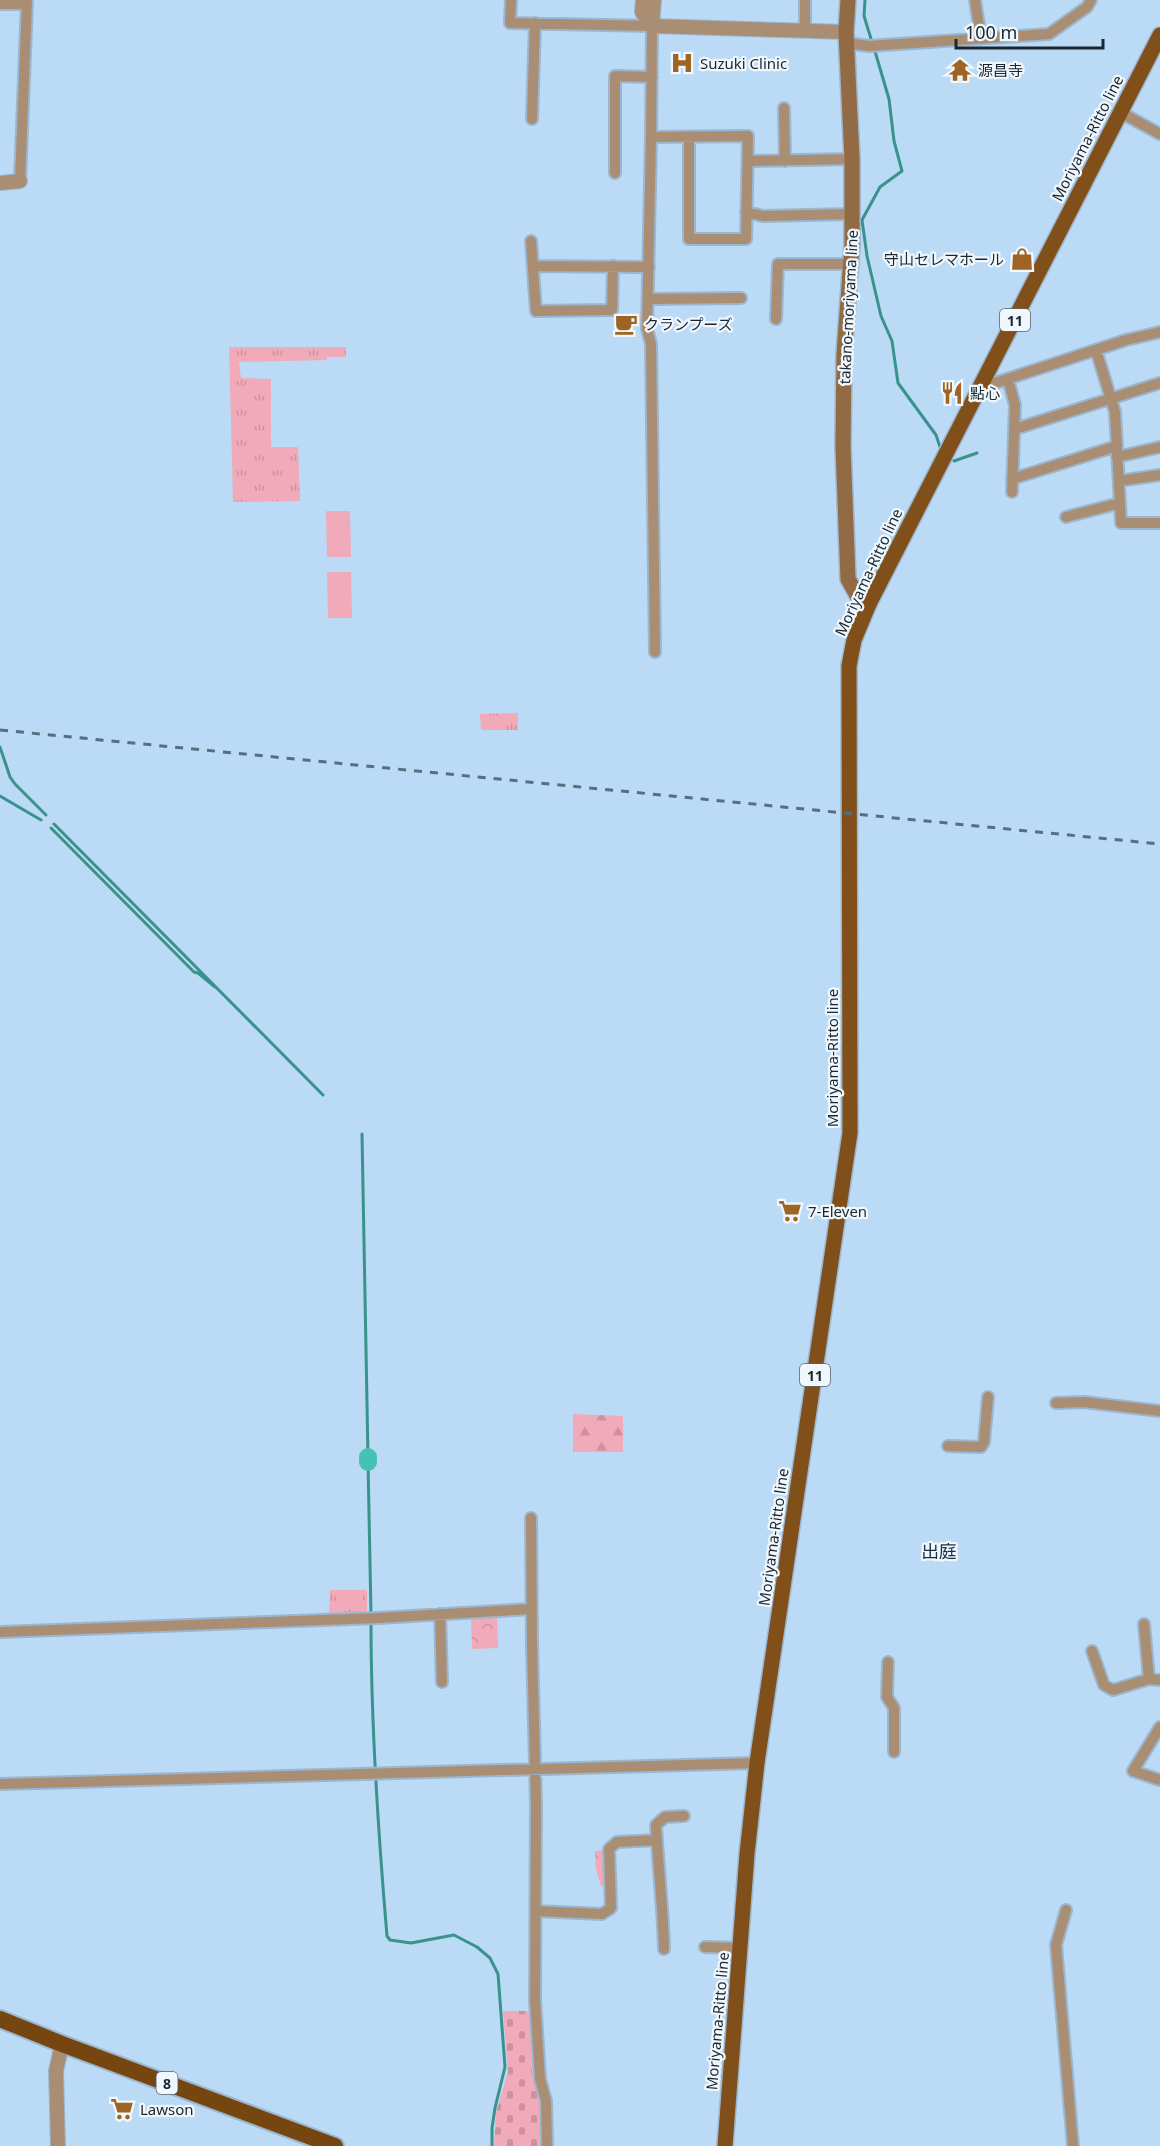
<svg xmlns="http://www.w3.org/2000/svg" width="1160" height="2146" viewBox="0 0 1160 2146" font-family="'Noto Sans','Noto Sans JP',sans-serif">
<defs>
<pattern id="grass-tufts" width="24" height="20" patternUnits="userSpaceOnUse" patternTransform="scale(1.5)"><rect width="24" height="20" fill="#f0aab9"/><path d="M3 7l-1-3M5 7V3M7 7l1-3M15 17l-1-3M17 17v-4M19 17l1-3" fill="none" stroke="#cd929f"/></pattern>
<pattern id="forest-firs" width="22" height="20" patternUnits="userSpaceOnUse" patternTransform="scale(1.5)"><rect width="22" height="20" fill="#f0aab9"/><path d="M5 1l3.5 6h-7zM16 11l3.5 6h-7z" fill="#cd929f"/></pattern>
<pattern id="cemetery-stones" width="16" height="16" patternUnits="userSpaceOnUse" patternTransform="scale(1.5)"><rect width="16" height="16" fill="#f0aab9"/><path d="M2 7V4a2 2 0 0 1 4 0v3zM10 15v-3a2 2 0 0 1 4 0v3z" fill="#cd929f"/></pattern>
<pattern id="park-crowns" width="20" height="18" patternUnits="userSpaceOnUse" patternTransform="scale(1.5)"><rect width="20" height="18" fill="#f0aab9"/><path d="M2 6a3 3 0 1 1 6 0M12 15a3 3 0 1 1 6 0" fill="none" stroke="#cd929f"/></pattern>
</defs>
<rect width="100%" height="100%" fill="#bbdaf5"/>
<path fill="url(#grass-tufts)" d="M 229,347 L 346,347 L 346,357 L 327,357 L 327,360 L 239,362 L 241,378 L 271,379 L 271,447 L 298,447 L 300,501 L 233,502 Z
M 518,713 L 518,730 L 481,730 L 480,714 Z
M 330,1590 L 367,1590 L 367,1613 L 329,1615 Z"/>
<path fill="url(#forest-firs)" d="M 573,1414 L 623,1416 L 623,1452 L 573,1452 Z"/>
<path fill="url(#cemetery-stones)" d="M 503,2011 L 527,2011 L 530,2015 L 532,2073 L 539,2101 L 540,2146 L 494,2146 L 496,2112 L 508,2072 Z"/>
<path fill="url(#park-crowns)" d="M 497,1616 L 498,1648 L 472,1649 L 471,1617 Z
M 605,1850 L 606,1886 L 601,1886 L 596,1869 L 595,1851 Z"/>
<path fill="#f0aab9" d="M 326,511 L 350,511 L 351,557 L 327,557 Z
M 327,572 L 351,572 L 352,618 L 328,618 Z"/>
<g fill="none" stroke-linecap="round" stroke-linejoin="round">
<path stroke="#39938c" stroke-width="3" d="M 865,0 L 864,16 L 872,42
M 874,48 L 889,99 L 894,141 L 902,171 L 880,187 L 862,220 L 867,256 L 881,316 L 892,341 L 898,383 L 936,435 L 940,447
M 954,461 L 977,453
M 0,747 L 10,777 L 15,784 L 46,815
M 0,796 L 41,820
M 54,824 L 323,1095
M 51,828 L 194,972 L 198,973 L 215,987
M 362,1134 L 368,1457
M 368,1462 L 371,1615
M 371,1622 C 371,1727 378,1831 387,1936 L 390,1940 L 411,1943 L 454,1935 L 477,1947 L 490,1958 L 498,1974 L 505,2067 L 495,2108 L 492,2128 L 492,2146"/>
<path stroke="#46c2b4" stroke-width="18" d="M 368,1457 L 368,1462"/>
<g stroke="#9bb6ce" stroke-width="14">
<path id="minor" d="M 511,0 L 510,23 L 652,26 L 651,137 L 748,136 L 746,239 L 689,239 L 689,138
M 975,0 L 981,39
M 0,4 L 27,4
M 805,30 L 805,0
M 847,43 L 869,46 L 1049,34 L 1087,7 L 1091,0
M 784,108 L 785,161
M 1120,112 L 1160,134
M 532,119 L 535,23
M 651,137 L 647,329 L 651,344 L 655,652
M 748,161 L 852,159
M 615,173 L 615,76 L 652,77
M 20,181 L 27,0
M 746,212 L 763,216 L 852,214
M 531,241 L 536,311 L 612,310 L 613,266
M 533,266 L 649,267
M 648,299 L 741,298
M 776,319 L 778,264 L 852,264
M 1096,350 L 1115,412 L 1121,523 L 1160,523
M 1008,379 L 1015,405 L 1012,492
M 983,381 L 992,384 L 1126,340 L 1160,332
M 1015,429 L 1160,383
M 1117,457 L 1160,447
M 1012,479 L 1117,446
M 1119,481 L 1160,475
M 1066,517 L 1120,503
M 1056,1403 L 1084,1402 L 1160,1411
M 948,1446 L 981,1447 L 984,1442 L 988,1397
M 531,1518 L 532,1644 L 536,1804 L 535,2000 L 540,2079 L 546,2101 L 547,2146
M 440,1614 L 442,1682
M 1144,1624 L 1149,1679
M 0,1632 L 378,1618 L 531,1609
M 1092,1651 L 1104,1685 L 1113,1690 L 1149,1679 L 1160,1680
M 888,1662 L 887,1697 L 894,1708 L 894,1752
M 1160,1727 L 1133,1771 L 1160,1780
M 0,1784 L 757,1763
M 1066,1910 L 1056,1945 L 1073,2146
M 536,1911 L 602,1914 L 611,1908 L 609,1849 L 617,1842 L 657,1840
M 705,1947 L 741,1948
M 664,1949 C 663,1907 658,1866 656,1825 L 665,1817 L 684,1816"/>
</g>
<g stroke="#9bb6ce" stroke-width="16">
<path id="tertiary" d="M 643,0 L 642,12 L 652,26
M 652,26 L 846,32
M 652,26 L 654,0
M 0,183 L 20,181
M 58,2146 L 56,2071 L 62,2044"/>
</g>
<g stroke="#9bb6ce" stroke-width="18">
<path id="secondary" d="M 848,0 L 846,32 L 852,159 L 852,245 L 844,355 L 843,447 L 845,499 L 848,579 L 858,597 L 869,604"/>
</g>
<g stroke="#9bb6ce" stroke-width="18">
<path id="primary" d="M 725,2146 L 747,1854 L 757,1763 L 850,1133 L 849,666 L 854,640 L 869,604 L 1160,35"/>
</g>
<g stroke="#9bb6ce" stroke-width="20">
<path id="trunk" d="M 0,2019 L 62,2044 L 335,2146"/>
</g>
<use href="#minor" stroke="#aa8e74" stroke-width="10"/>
<use href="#tertiary" stroke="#aa8e74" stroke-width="14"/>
<use href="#secondary" stroke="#926a43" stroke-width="15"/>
<use href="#primary" stroke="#81501a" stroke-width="15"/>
<use href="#trunk" stroke="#764610" stroke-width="16"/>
<path stroke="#596d7d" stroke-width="3" stroke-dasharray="8 8" stroke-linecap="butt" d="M 0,730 L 1160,844"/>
</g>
<defs>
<g id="hospital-bare" transform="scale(1.8)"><path d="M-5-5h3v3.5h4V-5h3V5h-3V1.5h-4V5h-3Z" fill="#9f6424" stroke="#f1f8fd" stroke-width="2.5" paint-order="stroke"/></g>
<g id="temple-bare" transform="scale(1.8)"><path d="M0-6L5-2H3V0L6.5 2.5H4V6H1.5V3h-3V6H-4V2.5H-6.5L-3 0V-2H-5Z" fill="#9f6424" stroke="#f1f8fd" stroke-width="2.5" paint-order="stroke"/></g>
<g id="shop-bare" transform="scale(1.8)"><path d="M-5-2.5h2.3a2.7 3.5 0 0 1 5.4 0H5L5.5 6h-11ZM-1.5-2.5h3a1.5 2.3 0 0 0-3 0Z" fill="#9f6424" stroke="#f1f8fd" stroke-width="2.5" paint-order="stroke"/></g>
<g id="cafe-bare" transform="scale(1.8)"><path d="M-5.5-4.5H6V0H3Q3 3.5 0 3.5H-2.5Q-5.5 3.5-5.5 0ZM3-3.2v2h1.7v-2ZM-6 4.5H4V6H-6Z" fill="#9f6424" stroke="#f1f8fd" stroke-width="2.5" paint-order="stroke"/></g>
<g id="restaurant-bare" transform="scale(1.8)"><path d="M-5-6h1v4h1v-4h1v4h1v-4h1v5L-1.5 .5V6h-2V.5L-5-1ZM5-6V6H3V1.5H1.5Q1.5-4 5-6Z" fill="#9f6424" stroke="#f1f8fd" stroke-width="2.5" paint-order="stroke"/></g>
<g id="supermarket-bare" transform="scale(1.8)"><path d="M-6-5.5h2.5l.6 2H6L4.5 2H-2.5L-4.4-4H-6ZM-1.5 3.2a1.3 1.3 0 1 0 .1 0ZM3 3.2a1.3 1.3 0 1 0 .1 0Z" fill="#9f6424" stroke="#f1f8fd" stroke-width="2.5" paint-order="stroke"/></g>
</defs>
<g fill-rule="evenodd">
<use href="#hospital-bare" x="682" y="63"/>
<use href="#temple-bare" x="960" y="70"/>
<use href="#shop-bare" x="1022" y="259"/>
<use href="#cafe-bare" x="626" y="324"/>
<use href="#restaurant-bare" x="952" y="393"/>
<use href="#supermarket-bare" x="790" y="1211"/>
<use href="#supermarket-bare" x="122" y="2109"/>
</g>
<g text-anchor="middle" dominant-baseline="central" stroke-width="4.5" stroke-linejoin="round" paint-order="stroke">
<g fill="#f1f8fd" stroke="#5a656e" stroke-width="1.5">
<rect x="1000" y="309" width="30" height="22" rx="4.5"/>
<rect x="800" y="1364" width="30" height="22" rx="4.5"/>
<rect x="156.5" y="2072" width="21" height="22" rx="4.5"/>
</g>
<g font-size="14" font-weight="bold" fill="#1a2630">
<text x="1015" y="320">11</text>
<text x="815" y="1375">11</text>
<text x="167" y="2083">8</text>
</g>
<g font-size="15" fill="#1a2630" stroke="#f1f8fd" text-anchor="start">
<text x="700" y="63">Suzuki Clinic</text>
<text x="978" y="70">源昌寺</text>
<text x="1004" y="259" text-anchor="end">守山セレマホール</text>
<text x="644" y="324">クランプーズ</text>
<text x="970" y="393">點心</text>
<text x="808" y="1211">7-Eleven</text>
<text x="140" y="2109">Lawson</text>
</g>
<g font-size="15" fill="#1a2630" stroke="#f1f8fd">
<text transform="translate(1087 138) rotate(-63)">Moriyama-Ritto line</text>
<text transform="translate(848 307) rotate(-87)">takano-moriyama line</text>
<text transform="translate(868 572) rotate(-65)">Moriyama-Ritto line</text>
<text transform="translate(832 1058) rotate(-90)">Moriyama-Ritto line</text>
<text transform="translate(773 1537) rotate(-82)">Moriyama-Ritto line</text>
<text transform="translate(717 2021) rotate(-85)">Moriyama-Ritto line</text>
</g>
<g font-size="18" fill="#152f44" stroke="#f1f8fd">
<text x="939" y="1551">出庭</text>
</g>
</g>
<path d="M956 39v9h147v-9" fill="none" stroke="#1a2630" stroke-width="3"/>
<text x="965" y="39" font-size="18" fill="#1a2630" stroke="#f1f8fd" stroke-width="4.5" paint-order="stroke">100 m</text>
</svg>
